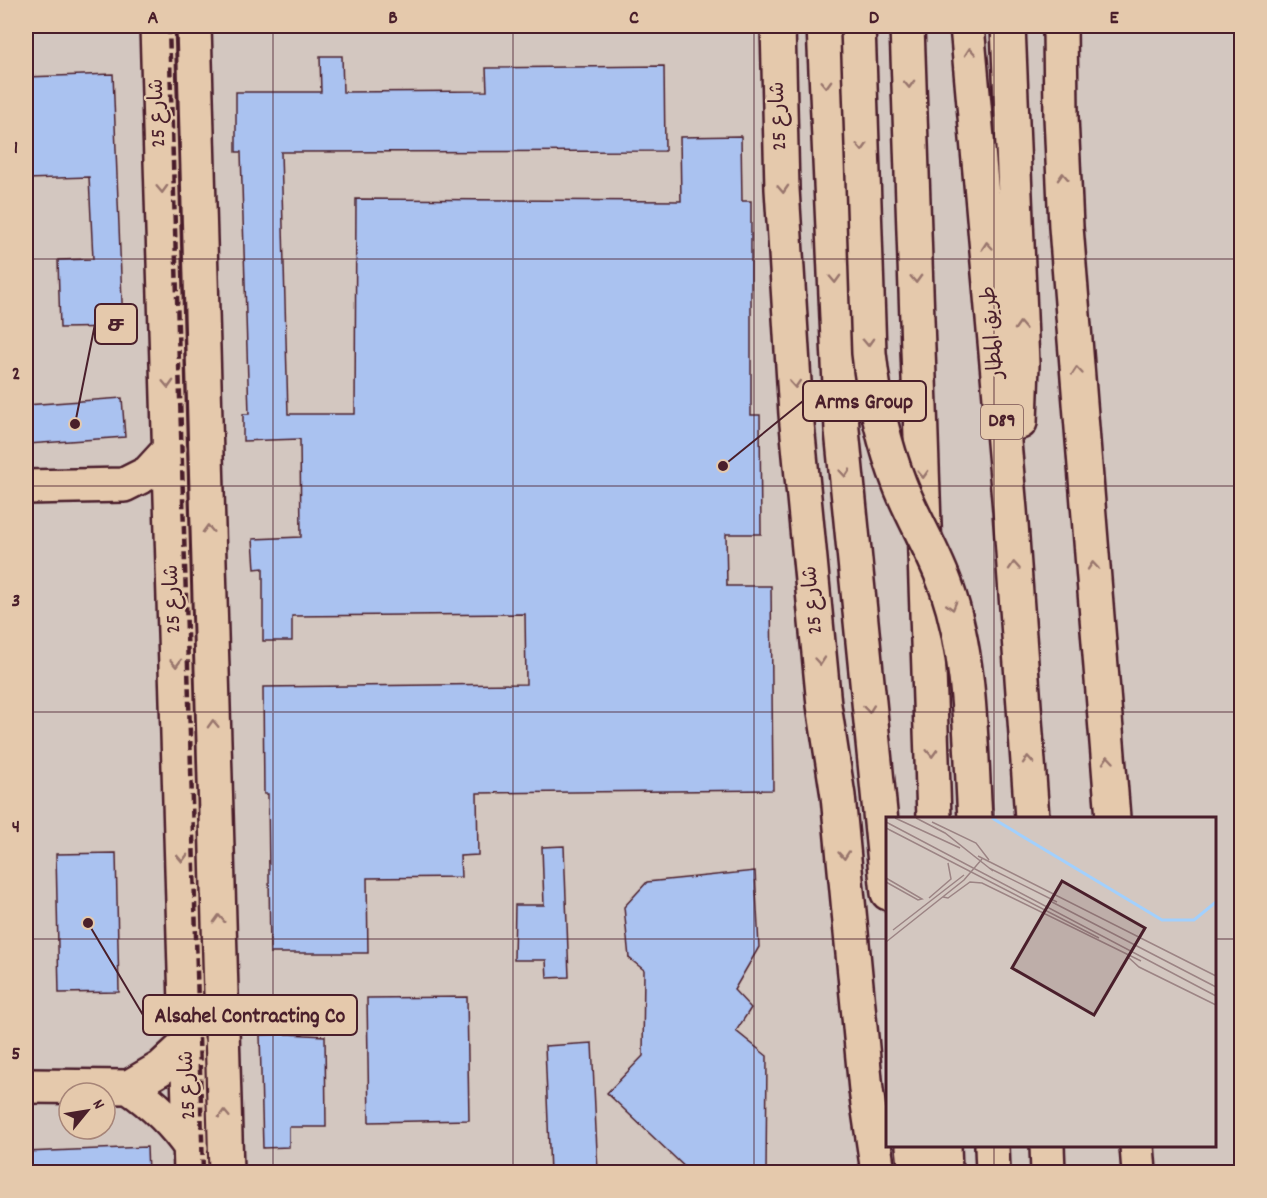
<svg xmlns="http://www.w3.org/2000/svg" width="1267" height="1198" viewBox="0 0 1267 1198" font-family="Dekko,'Playpen Sans Arabic','Noto Sans Tamil',sans-serif">
<rect width="100%" height="100%" fill="#d3c7c0"/>
<filter id="ink" filterUnits="userSpaceOnUse"><feTurbulence type="fractalNoise" baseFrequency=".0167" numOctaves="2"/><feDisplacementMap in="SourceGraphic" scale="12" xChannelSelector="R" yChannelSelector="G"/><feConvolveMatrix kernelMatrix="1 2 1 2 8 2 1 2 1" color-interpolation-filters="sRGB"/></filter>
<g filter="url(#ink)">
<path fill="#aac2f0" stroke="#4a1f2b" stroke-width="1.5" d="M 320,56 L 342,56 L 343,92 L 487,91 L 486,68 L 664,66 L 665,151 L 281,152 L 288,414 L 355,414 L 356,199 L 681,201 L 680,137 L 741,136 L 742,201 L 751,201 L 751,415 L 760,415 L 761,534 L 726,534 L 727,586 L 771,586 L 773,790 L 477,793 L 478,855 L 460,856 L 461,877 L 367,878 L 368,953 L 270,953 L 268,794 L 264,794 L 263,687 L 526,684 L 525,614 L 292,616 L 292,641 L 263,641 L 263,568 L 255,569 L 253,539 L 301,537 L 300,439 L 243,441 L 243,414 L 249,414 L 241,152 L 236,152 L 236,92 L 321,92 Z
M 113,74 L 123,327 L 60,328 L 58,260 L 93,259 L 89,177 L 26,179 L 26,77 Z
M 122,398 L 125,437 L 28,444 L 26,405 Z
M 564,846 L 569,977 L 547,978 L 546,960 L 514,960 L 515,905 L 544,905 L 542,847 Z
M 116,853 L 119,992 L 59,993 L 56,854 Z
M 755,871 L 759,947 L 734,990 L 751,1008 L 736,1031 L 767,1056 L 766,1173 L 691,1173 L 607,1093 L 643,1056 L 644,970 L 629,958 L 624,907 L 647,882 Z
M 467,997 L 469,1120 L 369,1122 L 367,998 Z
M 287,1034 L 325,1036 L 326,1127 L 289,1127 L 289,1147 L 263,1148 L 260,1035 Z
M 592,1043 L 598,1173 L 550,1173 L 545,1046 Z
M 147,1147 L 148,1173 L 26,1173 L 26,1152 Z"/>
<g fill="none" stroke-linecap="round" stroke-linejoin="round">
<g stroke="#4a1f2b" stroke-width="38">
<path id="minor" d="M 157,26 L 191,1172
M 194,26 L 226,1172
M 778,26 L 782,189 L 796,414 L 824,705 L 838,796 L 866,1090 L 878,1172
M 26,487 L 124,485 L 148,473 L 170,449
M 26,1086 L 129,1087 L 161,1068 L 188,1043
M 129,1087 C 154,1104 174,1123 191,1148"/>
</g>
<g stroke="#4a1f2b" stroke-width="38">
<path id="major" d="M 824,26 L 842,430 L 888,893
M 1060,26 L 1061,116 L 1066,227 L 1113,818
M 913,1146 L 916,1172
M 992,1146 L 993,1172
M 1137,1146 L 1139,1172"/>
</g>
<g stroke="#4a1f2b" stroke-width="38">
<path id="highway" d="M 907,26 L 934,818
M 967,26 L 1010,510 L 1032,818
M 1008,26 L 1022,364 L 1020,422
M 1058,26 L 1060,32
M 944,1146 L 945,1172
M 1047,1146 L 1048,1172"/>
</g>
<use href="#minor" stroke="#e5c9ac" stroke-width="33"/>
<use href="#major" stroke="#e5c9ac" stroke-width="33"/>
<use href="#highway" stroke="#e5c9ac" stroke-width="33"/>
<path stroke="#4a1f2b" stroke-width="4.5" stroke-dasharray="9 4.5" stroke-linecap="butt" d="M 169,26 L 203,1172"/>
<g stroke="#4a1f2b" stroke-width="38" stroke-linecap="butt">
<path id="major-bridge" d="M 858,26 L 869,353 C 874,399 883,442 900,485 C 914,521 935,553 947,589 C 972,662 970,742 975,818"/>
</g>
<use href="#major-bridge" stroke="#e5c9ac" stroke-width="33"/>
</g>
<defs><path id="oneway-chevron" d="M-2-3.5L2.5 0L-2 3.5" fill="none" stroke-width="1.6" stroke-linecap="round" stroke-linejoin="round" transform="scale(1.5)"/></defs>
<g stroke="#98746c">
<use href="#oneway-chevron" transform="translate(970 52) rotate(-95)"/>
<use href="#oneway-chevron" transform="translate(826 84) rotate(88)"/>
<use href="#oneway-chevron" transform="translate(909 84) rotate(88)"/>
<use href="#oneway-chevron" transform="translate(862 147) rotate(88)"/>
<use href="#oneway-chevron" transform="translate(1063 177) rotate(-93)"/>
<use href="#oneway-chevron" transform="translate(162 189) rotate(88)"/>
<use href="#oneway-chevron" transform="translate(783 189) rotate(87)"/>
<use href="#oneway-chevron" transform="translate(987 246) rotate(-95)"/>
<use href="#oneway-chevron" transform="translate(835 279) rotate(88)"/>
<use href="#oneway-chevron" transform="translate(916 279) rotate(88)"/>
<use href="#oneway-chevron" transform="translate(1020 326) rotate(-93)"/>
<use href="#oneway-chevron" transform="translate(868 342) rotate(88)"/>
<use href="#oneway-chevron" transform="translate(1077 371) rotate(-95)"/>
<use href="#oneway-chevron" transform="translate(168 384) rotate(88)"/>
<use href="#oneway-chevron" transform="translate(795 384) rotate(86)"/>
<use href="#oneway-chevron" transform="translate(845 473) rotate(85)"/>
<use href="#oneway-chevron" transform="translate(923 474) rotate(88)"/>
<use href="#oneway-chevron" transform="translate(208 529) rotate(-92)"/>
<use href="#oneway-chevron" transform="translate(1014 566) rotate(-94)"/>
<use href="#oneway-chevron" transform="translate(1093 566) rotate(-95)"/>
<use href="#oneway-chevron" transform="translate(952 606) rotate(74)"/>
<use href="#oneway-chevron" transform="translate(820 661) rotate(85)"/>
<use href="#oneway-chevron" transform="translate(176 663) rotate(88)"/>
<use href="#oneway-chevron" transform="translate(869 709) rotate(84)"/>
<use href="#oneway-chevron" transform="translate(213 724) rotate(-92)"/>
<use href="#oneway-chevron" transform="translate(932 753) rotate(88)"/>
<use href="#oneway-chevron" transform="translate(1028 760) rotate(-94)"/>
<use href="#oneway-chevron" transform="translate(1108 760) rotate(-95)"/>
<use href="#oneway-chevron" transform="translate(844 855) rotate(85)"/>
<use href="#oneway-chevron" transform="translate(182 858) rotate(88)"/>
<use href="#oneway-chevron" transform="translate(219 919) rotate(-92)"/>
<use href="#oneway-chevron" transform="translate(224 1114) rotate(-92)"/>
</g>
</g>
<path fill="none" stroke="#4a1f2b" stroke-width="1.5" stroke-opacity="0.55" d="M 273,26 L 273,1172M 513,26 L 513,1172M 754,26 L 754,1172M 994,26 L 994,818M 26,259 L 1242,259M 26,486 L 1242,486M 26,712 L 1242,712M 26,939 L 888,939M 1214,939 L 1242,939M 994,1146 L 994,1172"/>
<g text-anchor="middle" dominant-baseline="central" stroke-width="4.5" stroke-linejoin="round" paint-order="stroke">
<rect fill="#e5c9ac" stroke="#785252" stroke-width="1.5" x="981" y="405" width="42" height="34" rx="4.5"/>
<g font-size="20" font-weight="bold" fill="#4a1f2b">
<text x="1002" y="422">D89</text>
</g>
<g font-size="21" fill="#4a1f2b" stroke="#e5c9ac">
<text transform="translate(159 113) rotate(-92)">شارع 25</text>
<text transform="translate(780 116) rotate(-92)">شارع 25</text>
<text transform="translate(994 332) rotate(-95)">طريق المطار</text>
<text transform="translate(174 599) rotate(-92)">شارع 25</text>
<text transform="translate(814 600) rotate(-95)">شارع 25</text>
<text transform="translate(189 1085) rotate(-92)">شارع 25</text>
</g>
</g>
<g transform="translate(886 817)">
<rect width="330" height="330" fill="#d3c7c0"/>
<path fill="none" stroke="#a2d0fd" stroke-width="3" d="M 106,1 L 276,103 L 308,103 L 330,85"/>
<path fill="none" stroke="#9c8484" stroke-width="1.5" d="M 9,1 L 74,31M 30,1 L 59,16 L 107,54M 0,5 L 330,179M 46,5 L 90,26 L 103,43M 0,11 L 213,121M 92,39 L 330,159M 103,51 L 171,85M 0,61 L 36,82 L 32,83 L 0,65M 57,80 L 62,81 L 84,65 L 96,66 L 255,144M 43,81 L 65,62 L 62,46M 166,85 L 330,170M 7,113 L 78,58M 0,125 L 78,63 L 96,42M 242,140 L 253,150 L 330,188"/>
<path fill="#4a1f2b" fill-opacity="0.15" stroke="#4a1f2b" stroke-width="3" d="M 176,64 L 259,111 L 208,198 L 126,151 Z"/>
<rect width="330" height="330" fill="none" stroke="#4a1f2b" stroke-width="3"/>
</g>
<path fill="none" stroke="#4a1f2b" stroke-width="2" d="M75 424L95 324M723 466L803 401M88 923L143 1015"/>
<g fill="#4a1f2b" stroke="#e5c9ac" stroke-width="2">
<circle cx="75" cy="424" r="6"/>
<circle cx="723" cy="466" r="6"/>
<circle cx="88" cy="923" r="6"/>
</g>
<g fill="#e5c9ac" stroke="#4a1f2b" stroke-width="2">
<rect x="95" y="304" width="42" height="40" rx="6"/>
<rect x="803" y="381" width="123" height="40" rx="6"/>
<rect x="143" y="995" width="214" height="40" rx="6"/>
</g>
<g font-size="22" text-anchor="middle" font-weight="bold" fill="#4a1f2b">
<text x="116" y="331">ச</text>
<text x="864" y="408">Arms Group</text>
<text x="250" y="1022">Alsahel Contracting Co</text>
</g>
<rect width="1267" height="1198" fill="none" stroke="#e5c9ac" stroke-width="66"/>
<g transform="translate(87 1111) rotate(60)"><circle r="28" fill="#e5c9ac" stroke="#a78578" stroke-width="1.5"/>
<path d="M0-4.5L10 22L0 15L-10 22Z" fill="#4a1f2b"/>
<text y="-9" font-size="16" font-weight="bold" text-anchor="middle" fill="#4a1f2b">N</text>
</g>
<rect x="33" y="33" width="1201" height="1132" fill="none" stroke="#4a1f2b" stroke-width="2"/>
<g font-size="20" text-anchor="middle" font-weight="bold" fill="#4a1f2b">
<text x="153" y="23">A</text>
<text x="393" y="23">B</text>
<text x="634" y="23">C</text>
<text x="874" y="23">D</text>
<text x="1114" y="23">E</text>
<text x="16" y="153">1</text>
<text x="16" y="379">2</text>
<text x="16" y="606">3</text>
<text x="16" y="832">4</text>
<text x="16" y="1059">5</text>
</g>
</svg>
